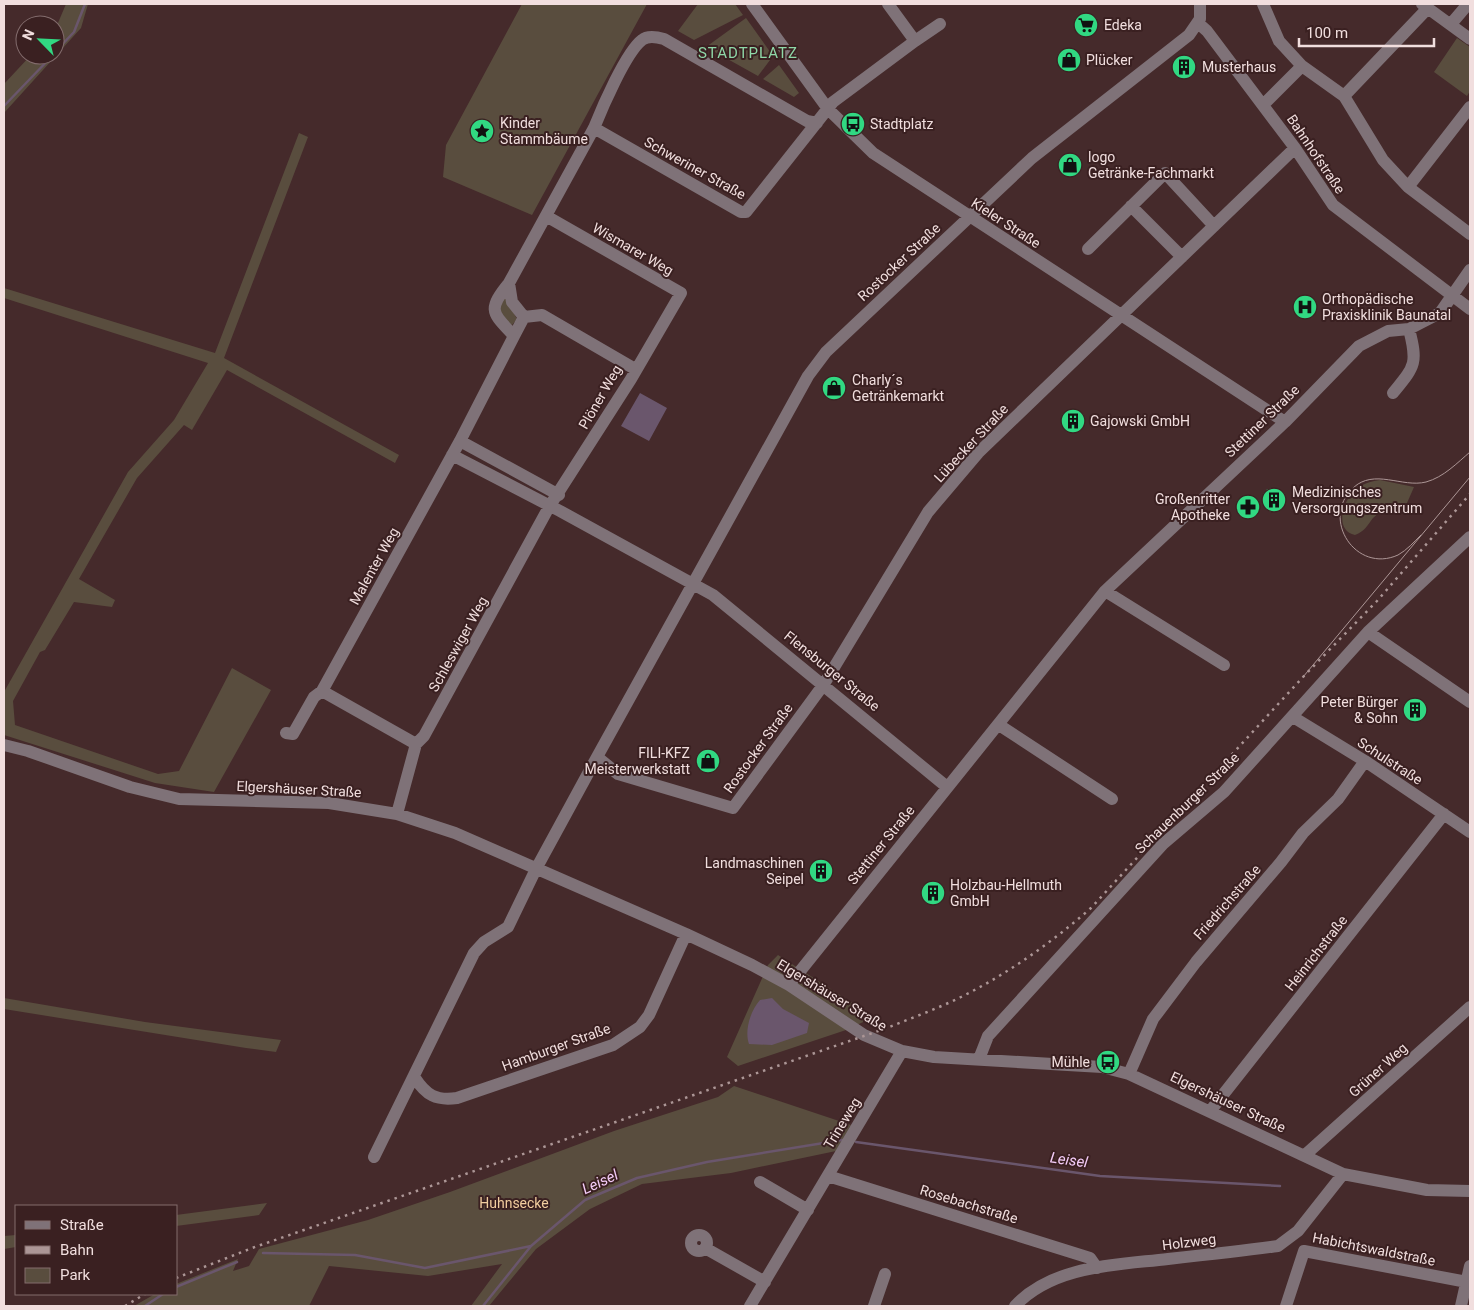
<svg xmlns="http://www.w3.org/2000/svg" width="1474" height="1310" viewBox="0 0 1474 1310" font-family="Roboto,sans-serif">
<rect width="100%" height="100%" fill="#452a2b"/>
<path fill="#594d3e" d="M 66,4 L 88,4 L 81,28 L 4,113 L 4,84 L 31,55 L 55,55 L 55,30 Z
M 522,4 L 647,4 L 532,215 L 443,177 L 446,145 Z
M 698,4 L 735,4 L 743,15 L 694,40 L 678,31 Z
M 746,18 L 773,56 L 758,76 L 706,47 Z
M 1457,38 L 1470,47 L 1470,91 L 1467,96 L 1434,72 Z
M 779,65 L 799,93 L 794,97 L 763,79 Z
M 299,133 L 308,137 L 224,358 L 399,455 L 395,463 L 227,370 L 192,430 L 184,425 L 137,478 L 79,579 L 115,600 L 112,607 L 74,602 L 45,650 L 40,652 L 13,701 L 15,725 L 158,774 L 179,771 L 232,668 L 271,690 L 214,792 L 155,783 L 4,735 L 4,692 L 128,472 L 174,420 L 208,363 L 4,298 L 4,288 L 215,353 Z
M 503,293 L 517,319 L 512,325 L 503,321 L 498,305 Z
M 1380,480 L 1414,487 L 1407,503 C 1394,506 1383,508 1373,518 C 1367,526 1365,531 1355,535 C 1333,530 1343,498 1358,488 C 1365,483 1372,481 1380,480 Z
M 778,955 L 874,1017 L 846,1030 L 738,1066 L 727,1057 L 768,965 Z
M 4,998 L 145,1022 L 281,1040 L 276,1052 L 246,1048 L 4,1009 Z
M 734,1086 L 851,1125 L 836,1151 L 731,1173 L 642,1184 L 590,1209 L 536,1249 L 489,1306 L 471,1306 L 502,1264 L 428,1276 L 329,1266 L 309,1306 L 134,1306 L 155,1294 L 176,1294 L 176,1284 L 238,1259 L 233,1271 L 249,1266 L 259,1249 L 368,1220 L 450,1192 L 614,1131 L 718,1097 Z
M 267,1203 L 259,1215 L 176,1226 L 176,1215 Z
M 16,1235 L 16,1247 L 4,1249 L 4,1236 Z"/>
<path fill="#6a566c" d="M 640,393 L 667,408 L 649,441 L 621,426 Z
M 772,998 L 783,1009 L 809,1023 L 807,1033 L 772,1045 L 749,1044 C 744,1030 751,1010 760,1000 Z"/>
<g fill="none" stroke-linecap="round" stroke-linejoin="round">
<path stroke="#6a566c" stroke-width="2.5" d="M 55,52 L 74,32 L 85,4
M 4,106 L 53,55
M 856,1142 L 1100,1176 L 1280,1186
M 263,1253 L 355,1255 L 425,1268 L 531,1246 L 585,1200 L 637,1178 L 707,1162 L 842,1140
M 176,1287 L 237,1262
M 145,1306 L 163,1294
M 483,1306 L 531,1246"/>
<path stroke="#7f7278" stroke-width="12" d="M 752,4 L 828,109 L 873,153 L 1285,422
M 1263,4 L 1279,41 L 1302,66 L 1344,96 L 1383,160 L 1408,187 L 1470,234
M 1422,4 L 1470,39
M 1198,23 L 1207,31 L 1295,148 L 1333,205 L 1470,309
M 1451,24 L 1468,4
M 915,41 L 940,24
M 1344,96 L 1428,8
M 1263,105 L 1302,66
M 594,128 L 741,212 L 746,212 L 833,102 L 915,41 L 888,4
M 1408,187 L 1470,107
M 1131,206 L 1182,257
M 1088,249 L 1165,173 L 1214,226
M 509,283 L 512,302 L 524,317 L 514,336 C 493,313 486,311 509,283 L 594,128 C 602,108 626,52 642,40 C 648,35 657,37 664,39 L 807,121 L 817,123
M 524,317 L 542,315 L 635,369
M 1393,393 C 1415,366 1418,364 1409,329
M 460,441 L 559,495
M 452,455 L 560,511 L 713,595 L 947,787
M 1105,591 L 1224,665
M 1368,632 L 1470,702
M 322,691 L 416,744
M 1293,717 L 1365,761 L 1470,832
M 999,725 L 1112,799
M 286,733 L 293,734 L 314,697 L 322,691 L 460,441 L 514,336
M 4,745 L 28,751 L 130,787 L 179,799 L 329,803 L 397,814 L 455,833 L 686,934 L 752,965 L 789,985 L 864,1035 L 902,1051 L 934,1057 L 1102,1067 L 1129,1074 L 1343,1174 L 1427,1190 L 1470,1191
M 597,757 L 618,774 L 733,808 L 824,684 L 928,512 L 978,453 L 1295,148
M 397,814 L 416,744 L 424,736 L 549,507 L 631,379 L 681,293 L 546,216
M 789,985 L 1105,591 L 1285,422 L 1359,346 L 1388,331 L 1409,329 L 1440,313 L 1470,270
M 979,1059 L 988,1036 L 1163,844 L 1224,792 L 1368,632 L 1470,537
M 1129,1074 L 1153,1019 L 1196,962 L 1281,862 L 1303,833 L 1338,799 L 1365,761
M 415,1078 C 426,1095 436,1101 457,1098 L 613,1045 L 640,1027 L 649,1015 L 686,934
M 1211,1110 L 1444,814
M 1305,1155 L 1470,1007
M 374,1157 L 474,953 L 484,942 L 508,927 L 536,869 L 597,757 L 808,376 L 826,352 L 1032,158 L 1189,35 L 1200,19 L 1200,4
M 828,1176 L 1090,1258 L 1097,1268
M 760,1182 L 808,1210
M691 1243a8 8 0 1 1 16 0a8 8 0 1 1-16 0Z
M 705,1248 L 765,1282
M 750,1306 L 902,1051
M 874,1306 L 885,1274
M 1015,1306 C 1053,1265 1117,1265 1168,1259 C 1205,1255 1242,1251 1278,1246 L 1298,1231 L 1343,1174
M 1286,1306 L 1304,1251 L 1467,1282
M 1461,1306 L 1470,1266"/>
<path stroke="#ac9696" stroke-width="1" d="M 1421,535 C 1414,542 1407,550 1398,555 C 1356,574 1320,519 1353,488 C 1374,468 1402,488 1426,482 C 1444,477 1457,463 1470,452
M 1303,677 L 1470,477"/>
<path stroke="#ac9696" stroke-width="2.5" stroke-dasharray="2.5 5" stroke-linecap="butt" d="M 176,1278 L 252,1248 L 887,1028 C 911,1018 937,1009 961,997 C 1009,973 1051,943 1091,908 L 1303,677 L 1377,601 L 1470,494
M 125,1306 L 145,1294"/>
</g>
<defs>
<g id="supermarket-disc" transform="scale(1.25)"><circle r="9.5" fill="#31d882" stroke="#3a2021"/><path d="M-6-5.5h2.5l.6 2H6L4.5 2H-2.5L-4.4-4H-6ZM-1.5 3.2a1.3 1.3 0 1 0 .1 0ZM3 3.2a1.3 1.3 0 1 0 .1 0Z" fill="#111"/></g>
<g id="shop-disc" transform="scale(1.25)"><circle r="9.5" fill="#31d882" stroke="#3a2021"/><path d="M-5-2.5h2.3a2.7 3.5 0 0 1 5.4 0H5L5.5 6h-11ZM-1.5-2.5h3a1.5 2.3 0 0 0-3 0Z" fill="#111"/></g>
<g id="building-disc" transform="scale(1.25)"><circle r="9.5" fill="#31d882" stroke="#3a2021"/><path d="M-4-6H4V6H1V3H-1V6H-4ZM-2.5-4.3h1.7v1.8h-1.7ZM.8-4.3h1.7v1.8H.8ZM-2.5-1h1.7V.8h-1.7ZM.8-1h1.7V.8H.8Z" fill="#111"/></g>
<g id="bus-disc" transform="scale(1.25)"><circle r="9.5" fill="#31d882" stroke="#3a2021"/><path d="M-5-6H5V4H4V6H2V4H-2V6H-4V4H-5ZM-3.5-4V0h7V-4ZM-3.5 1.2v1.5H-2V1.2ZM2 1.2v1.5H3.5V1.2Z" fill="#111"/></g>
<g id="sight-disc" transform="scale(1.25)"><circle r="9.5" fill="#31d882" stroke="#3a2021"/><path d="M0-6L1.8-2.2L6-1.7L2.9 1.2L3.7 5.4L0 3.3L-3.7 5.4L-2.9 1.2L-6-1.7L-1.8-2.2Z" fill="#111"/></g>
<g id="hospital-disc" transform="scale(1.25)"><circle r="9.5" fill="#31d882" stroke="#3a2021"/><path d="M-5-5h3v3.5h4V-5h3V5h-3V1.5h-4V5h-3Z" fill="#111"/></g>
<g id="pharmacy-disc" transform="scale(1.25)"><circle r="9.5" fill="#31d882" stroke="#3a2021"/><path d="M-2-6h4v4h4v4h-4v4h-4v-4h-4v-4h4Z" fill="#111"/></g>
</defs>
<g fill-rule="evenodd">
<use href="#supermarket-disc" x="1086" y="25"/>
<use href="#shop-disc" x="1069" y="60"/>
<use href="#building-disc" x="1184" y="67"/>
<use href="#bus-disc" x="853" y="124"/>
<use href="#sight-disc" x="482" y="131"/>
<use href="#shop-disc" x="1070" y="165"/>
<use href="#hospital-disc" x="1305" y="307"/>
<use href="#shop-disc" x="834" y="388"/>
<use href="#building-disc" x="1073" y="421"/>
<use href="#building-disc" x="1274" y="500"/>
<use href="#pharmacy-disc" x="1248" y="507"/>
<use href="#building-disc" x="1415" y="710"/>
<use href="#shop-disc" x="708" y="761"/>
<use href="#building-disc" x="821" y="871"/>
<use href="#building-disc" x="933" y="893"/>
<use href="#bus-disc" x="1108" y="1062"/>
</g>
<g text-anchor="middle" dominant-baseline="central" stroke-width="4" stroke-linejoin="round" paint-order="stroke">
<g font-size="14" fill="#f1dede" stroke="#3a2021" text-anchor="start">
<text x="1104" y="25">Edeka</text>
<text x="1086" y="60">Plücker</text>
<text x="1202" y="67">Musterhaus</text>
<text x="500" y="123">Kinder<tspan x="500" dy="16">Stammbäume</tspan></text>
<text x="870" y="124">Stadtplatz</text>
<text x="1088" y="157">logo<tspan x="1088" dy="16">Getränke-Fachmarkt</tspan></text>
<text x="1322" y="299">Orthopädische<tspan x="1322" dy="16">Praxisklinik Baunatal</tspan></text>
<text x="852" y="380">Charly´s<tspan x="852" dy="16">Getränkemarkt</tspan></text>
<text x="1090" y="421">Gajowski GmbH</text>
<text x="1292" y="492">Medizinisches<tspan x="1292" dy="16">Versorgungszentrum</tspan></text>
<text x="1230" y="499" text-anchor="end">Großenritter<tspan x="1230" dy="16">Apotheke</tspan></text>
<text x="1398" y="702" text-anchor="end">Peter Bürger<tspan x="1398" dy="16">&amp; Sohn</tspan></text>
<text x="690" y="753" text-anchor="end">FILI-KFZ<tspan x="690" dy="16">Meisterwerkstatt</tspan></text>
<text x="804" y="863" text-anchor="end">Landmaschinen<tspan x="804" dy="16">Seipel</tspan></text>
<text x="950" y="885">Holzbau-Hellmuth<tspan x="950" dy="16">GmbH</tspan></text>
<text x="1090" y="1062" text-anchor="end">Mühle</text>
</g>
<g font-size="14" fill="#f1dede" stroke="#3a2021">
<text transform="translate(1316 154) rotate(56)">Bahnhofstraße</text>
<text transform="translate(695 168) rotate(29)">Schweriner Straße</text>
<text transform="translate(1006 223) rotate(33)">Kieler Straße</text>
<text transform="translate(633 249) rotate(30)">Wismarer Weg</text>
<text transform="translate(899 262) rotate(-43)">Rostocker Straße</text>
<text transform="translate(600 397) rotate(-60)">Plöner Weg</text>
<text transform="translate(1262 421) rotate(-44)">Stettiner Straße</text>
<text transform="translate(971 443) rotate(-47)">Lübecker Straße</text>
<text transform="translate(374 566) rotate(-61)">Malenter Weg</text>
<text transform="translate(458 644) rotate(-61)">Schleswiger Weg</text>
<text transform="translate(832 671) rotate(39)">Flensburger Straße</text>
<text transform="translate(758 748) rotate(-54)">Rostocker Straße</text>
<text transform="translate(1390 761) rotate(33)">Schulstraße</text>
<text transform="translate(299 789) rotate(3)">Elgershäuser Straße</text>
<text transform="translate(1187 803) rotate(-44)">Schauenburger Straße</text>
<text transform="translate(881 845) rotate(-51)">Stettiner Straße</text>
<text transform="translate(1227 902) rotate(-49)">Friedrichstraße</text>
<text transform="translate(1316 953) rotate(-52)">Heinrichstraße</text>
<text transform="translate(832 995) rotate(31)">Elgershäuser Straße</text>
<text transform="translate(556 1047) rotate(-20)">Hamburger Straße</text>
<text transform="translate(1378 1070) rotate(-42)">Grüner Weg</text>
<text transform="translate(1228 1102) rotate(25)">Elgershäuser Straße</text>
<text transform="translate(842 1123) rotate(-59)">Trineweg</text>
<text transform="translate(969 1204) rotate(17)">Rosebachstraße</text>
<text transform="translate(1189 1242) rotate(-7)">Holzweg</text>
<text transform="translate(1374 1249) rotate(11)">Habichtswaldstraße</text>
</g>
<g font-size="14" fill="#f2cd9f" stroke="#3a2021">
<text x="514" y="1203">Huhnsecke</text>
</g>
<g font-size="15" letter-spacing="1" fill="#8fd8a8" stroke="#3a2021">
<text x="748" y="53">STADTPLATZ</text>
</g>
<g font-size="15" font-style="italic" fill="#f4ccf8" stroke="#3a2021">
<text transform="translate(1069 1160) rotate(8)">Leisel</text>
<text transform="translate(600 1182) rotate(-25)">Leisel</text>
</g>
</g>
<rect width="1474" height="1310" fill="none" stroke="#f1dede" stroke-width="10"/>
<rect x="15" y="1205" width="162" height="90" fill="#3a2021" stroke="#836c6d"/>
<rect x="25" y="1221" width="25" height="8" fill="#7f7278" stroke="#836c6d"/>
<text x="60" y="1230" font-size="15" fill="#f1dede">Straße</text>
<rect x="25" y="1246" width="25" height="8" fill="#ac9696" stroke="#836c6d"/>
<text x="60" y="1255" font-size="15" fill="#f1dede">Bahn</text>
<rect x="25" y="1268" width="25" height="15" fill="#594d3e" stroke="#836c6d"/>
<text x="60" y="1280" font-size="15" fill="#f1dede">Park</text>
<g transform="translate(40 40) rotate(294)"><circle r="24" fill="#3a2021" stroke="#836c6d"/>
<path d="M0-4L9 19L0 12L-9 19Z" fill="#31d882"/>
<text y="-8" font-size="14" font-weight="bold" text-anchor="middle" fill="#f1dede">N</text>
</g>
<path d="M1299 38v8h135v-8" fill="none" stroke="#f1dede" stroke-width="2.5"/>
<text x="1306" y="38" font-size="15" fill="#f1dede" stroke="#3a2021" stroke-width="4" paint-order="stroke">100 m</text>
</svg>
